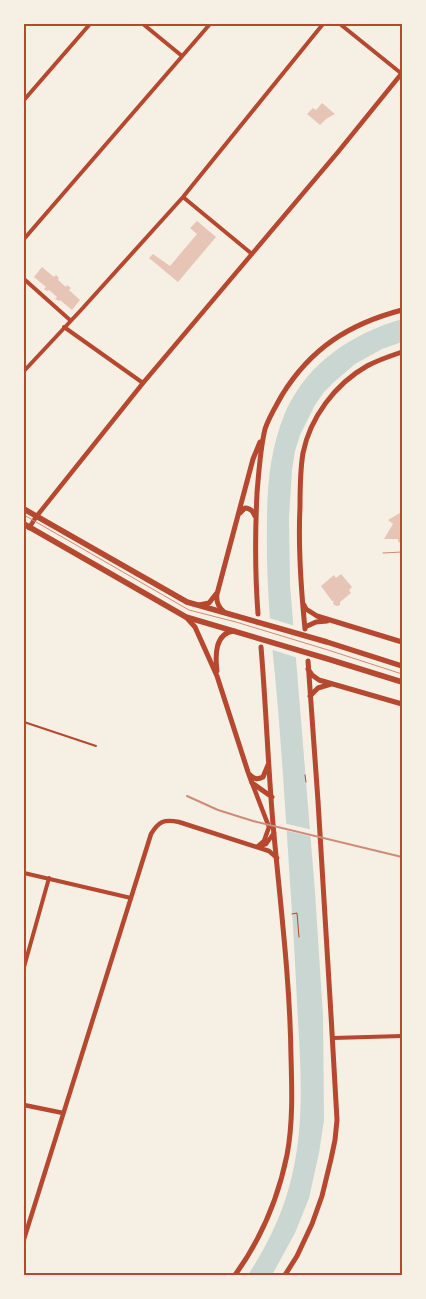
<svg xmlns="http://www.w3.org/2000/svg" width="426" height="1299" viewBox="0 0 426 1299" font-family="Roboto,sans-serif">
<rect width="100%" height="100%" fill="#f6efe4"/>
<path fill="#c9d6d2" d="M 402,319 L 402,342 L 382,349 L 355,364 L 334,382 L 324,392 L 315,405 L 300,435 L 295,451 L 292,470 L 289,518 L 290,585 L 315,892 L 323,1016 L 324,1120 L 319,1153 L 309,1198 L 295,1233 L 272,1275 L 248,1275 C 269,1243 285,1209 293,1171 C 304,1122 301,1071 298,1021 C 296,980 294,939 291,897 C 286,823 282,749 275,675 C 270,625 266,575 267,525 C 267,485 270,450 285,413 C 307,363 351,334 402,319 Z"/>
<path fill="#f6efe4" d="M 266,617 L 295,626 L 298,658 L 270,649 Z
M 283,823 L 313,830 L 313,837 L 284,830 Z"/>
<path fill="#e6c5b7" d="M 322,103 L 335,114 L 326,119 L 320,125 L 307,114 L 313,108 L 316,110 Z
M 197,221 L 216,237 L 178,282 L 149,258 L 153,254 L 170,266 L 197,234 L 190,228 Z
M 42,267 L 54,277 L 56,275 L 59,278 L 58,280 L 66,287 L 67,285 L 71,288 L 69,290 L 80,300 L 72,310 L 60,300 L 59,301 L 55,299 L 57,297 L 49,290 L 47,291 L 44,289 L 46,287 L 34,277 Z
M 400,513 L 402,514 L 402,543 L 398,542 L 398,539 L 384,539 L 393,524 L 388,520 Z
M 341,574 L 352,587 L 349,590 L 351,593 L 340,602 L 340,605 L 337,606 L 334,605 L 333,603 L 334,601 L 332,601 L 321,586 L 334,575 L 336,578 Z"/>
<g fill="none" stroke-linecap="round" stroke-linejoin="round">
<path stroke="#b5482f" stroke-width="1" d="M 305,775 L 306,782
M 292,914 L 297,913 L 299,937"/>
<path stroke="#b5482f" stroke-width="2" d="M 24,722 L 96,746"/>
<path stroke="#b5482f" stroke-width="4" d="M 143,24 L 182,56
M 340,24 L 402,74
M 24,100 L 90,24
M 183,197 L 252,254
M 24,239 L 210,24
M 24,279 L 70,320
M 64,327 L 143,383
M 24,371 L 81,310 L 183,197 L 323,24
M 24,873 L 131,898
M 24,967 L 49,878
M 333,1038 L 402,1036"/>
<path stroke="#b5482f" stroke-width="4.5" d="M 29,528 L 36,517 L 143,383 L 338,152 L 402,73
M 252,783 L 269,827 L 264,841 L 257,847
M 261,846 L 266,844 L 274,833
M 24,1105 L 63,1113
M 24,1239 L 151,834 C 159,821 164,819 179,822 L 269,851 L 277,858"/>
<path stroke="#b5482f" stroke-width="5" d="M 240,513 L 245,508 C 250,508 253,511 255,516
M 199,605 L 209,603 L 216,594
M 304,605 L 306,609 L 317,616 L 402,642
M 224,612 C 218,607 216,601 217,594 L 253,459 L 260,442
M 258,614 C 255,574 255,534 257,493 C 259,471 260,450 265,429 C 269,417 276,406 282,395 C 311,348 349,324 402,310
M 186,617 L 195,627 L 217,676 L 248,772 L 252,783 L 272,797
M 305,627 L 316,622 L 327,621
M 305,629 C 301,589 298,547 300,507 C 300,489 300,471 303,453 C 310,418 335,384 367,366 C 378,360 390,356 402,352
M 308,669 L 312,675 L 319,680 L 402,704
M 217,671 C 215,655 215,633 234,631
M 310,696 L 318,688 L 331,684
M 249,774 C 254,779 257,780 263,777 L 268,765
M 235,1275 C 261,1239 278,1199 287,1155 C 293,1123 292,1090 291,1057 C 290,979 280,902 273,824 C 268,765 266,706 261,647
M 285,1275 L 297,1256 L 312,1224 L 322,1196 L 331,1159 L 335,1140 L 337,1120 L 331,1015 L 318,801 L 308,661"/>
<path stroke="#b5482f" stroke-width="5.5" d="M 24,509 L 187,602 L 327,642 L 402,666
M 24,524 L 186,617 L 328,659 L 402,682"/>
<path stroke="#cf8b77" stroke-width="1" d="M 24,515 L 189,610 L 236,622 L 328,650 L 402,674
M 383,553 L 402,552"/>
<path stroke="#cf8b77" stroke-width="2" d="M 187,796 L 218,810 L 253,821 L 402,857"/>
</g>
<rect width="426" height="1299" fill="none" stroke="#f6efe4" stroke-width="50"/>
<rect x="25" y="25" width="376" height="1249" fill="none" stroke="#b5482f" stroke-width="2"/>
</svg>
